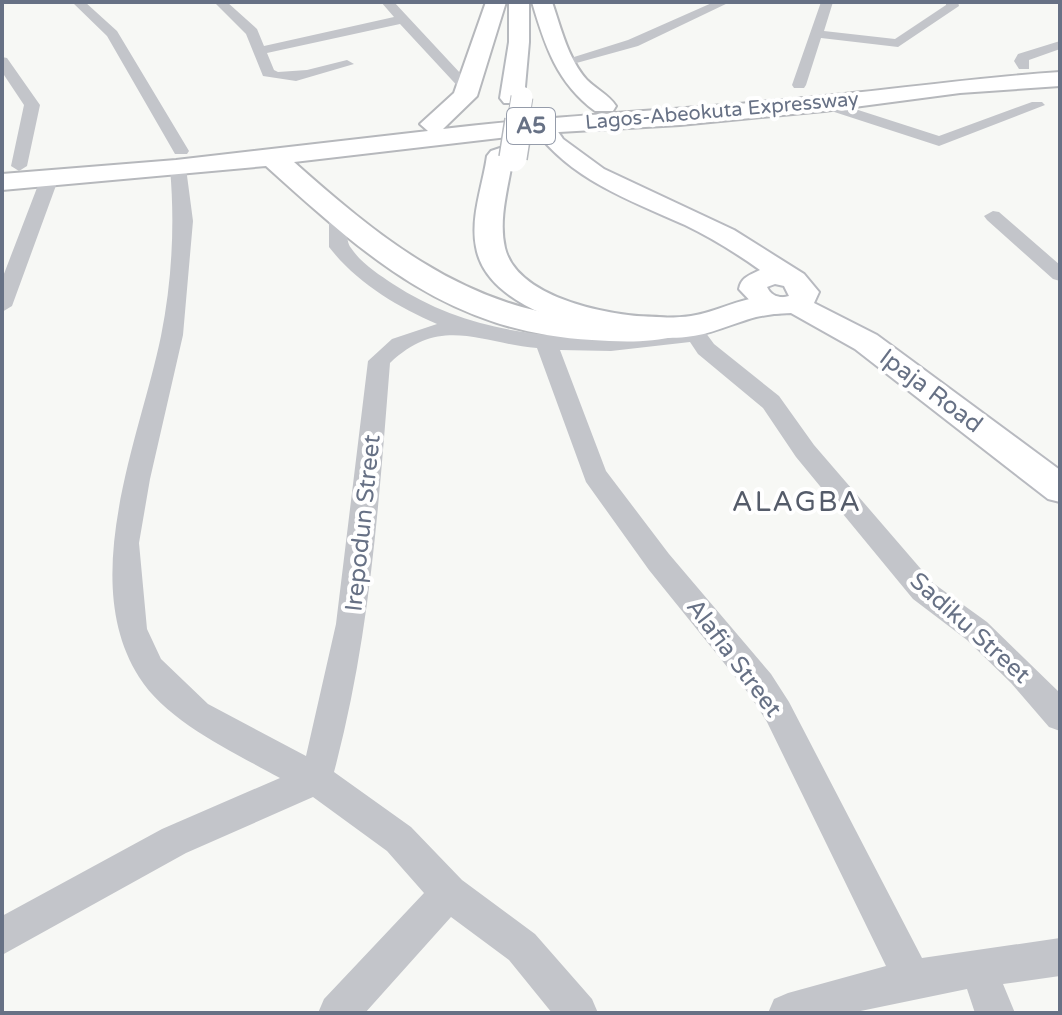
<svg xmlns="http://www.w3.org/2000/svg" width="1062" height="1015" viewBox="0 0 1062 1015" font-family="'Varela Round',sans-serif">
<rect width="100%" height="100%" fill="#f7f8f5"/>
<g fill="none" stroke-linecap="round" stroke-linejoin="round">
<g stroke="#b8bac0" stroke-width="4">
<path id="secondary" d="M 542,118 L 550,120 L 563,139 L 604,169 L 734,230 L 804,274 L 819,292 L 814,303 L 877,335 L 1060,470 L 1060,502 L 1048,499 L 855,349 L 791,313 L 774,314 L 758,309 L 739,289 C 741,277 750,275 760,270 C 736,253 712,238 685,225 C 627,199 569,179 531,125 ZM 775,284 L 784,286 L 789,296 C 780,299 771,296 767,287 Z"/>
</g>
<g stroke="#b6b9be" stroke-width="4">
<path id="primary" d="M 509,2 L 529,2 L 529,42 L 524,98 L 520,103 L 504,103 L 500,98 L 509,42 Z
M 500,148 L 509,151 L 513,156 C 509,185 498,218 505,248 C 519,306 642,323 691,316 C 723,311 753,290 786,298 L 791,305 L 786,312 C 776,314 766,315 756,317 C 733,323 710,335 686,337 C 626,343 488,319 476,247 C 470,217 483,185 487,156 L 491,151 Z"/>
</g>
<g stroke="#b6b8bc" stroke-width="4">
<path id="trunk" d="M 486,2 L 506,2 L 477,96 L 443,129 C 559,115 677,110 794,99 C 883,91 971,78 1060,72 L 1060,86 L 960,93 L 824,111 L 680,125 L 542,133 L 294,162 C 376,235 460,304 573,317 C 607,321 645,312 677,320 L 682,328 L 677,336 C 650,343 620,342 592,340 C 448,332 366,256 266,166 L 2,190 L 2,174 L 176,160 L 428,131 L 420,124 L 454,93 Z
M 532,2 L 552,2 C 561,28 568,59 587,80 C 596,89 609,95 616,106 L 613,111 L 595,111 C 557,83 545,46 532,2 Z"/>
</g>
<path fill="#c3c5ca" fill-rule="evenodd" d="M 72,2 L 85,2 L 117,31 L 189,151 L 187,154 L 175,154 L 107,36 Z
M 214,2 L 227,2 L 257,29 L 264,46 L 394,17 L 381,2 L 394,2 L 475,89 L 468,93 L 463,92 L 400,24 L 267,53 L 274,70 L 278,72 L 307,70 L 347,60 L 354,64 L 296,81 L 263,76 L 246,34 Z
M 714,2 L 730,2 L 638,46 L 562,67 L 555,63 L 628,40 Z
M 821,2 L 833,2 L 824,31 L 895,39 L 946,5 L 946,2 L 958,2 L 959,6 L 898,47 L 821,38 L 806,85 L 804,88 L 794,88 L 792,85 Z
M 1060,41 L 1060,49 L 1029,60 L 1029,69 L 1019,69 L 1014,61 L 1018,54 Z
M 2,57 L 7,58 L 40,105 L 27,166 L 19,171 L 11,166 L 24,105 L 2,72 Z
M 824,99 L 939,136 L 1032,102 L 1042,102 L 1045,105 L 939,146 L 819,107 L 819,101 Z
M 178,163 L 186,168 L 193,221 L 183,335 L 150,479 L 139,543 L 147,629 L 161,659 L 208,704 L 306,756 L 336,624 L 368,361 L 392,339 L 437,324 C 396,306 357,283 329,247 L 329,217 L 332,213 L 344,213 C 350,224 344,239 351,248 C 361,263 378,274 393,284 C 478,340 583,344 682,330 L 679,326 L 683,321 L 697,321 L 714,344 L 779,396 L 814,445 L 933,583 L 987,622 L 1060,693 L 1060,731 L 1049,727 L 1011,683 L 967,640 L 913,599 L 796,457 L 763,408 L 698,354 L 690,342 L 611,351 L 560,350 L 606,471 L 669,554 L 771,674 L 789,702 L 922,958 L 1060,938 L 1060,976 L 1003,984 L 1015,1013 L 975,1013 L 967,989 L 851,1013 L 768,1013 L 774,999 L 788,993 L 886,966 L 767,722 L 749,694 L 649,570 L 586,482 L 537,348 C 479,343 441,315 390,363 C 379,501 370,638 334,772 L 411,827 L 462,880 L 535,934 L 592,999 L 598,1013 L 552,1013 L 509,960 L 451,917 L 365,1013 L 318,1013 L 324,999 L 424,893 L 387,851 L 313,797 L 186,853 L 2,955 L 2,916 L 162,829 L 280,778 C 235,753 167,722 139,677 C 77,579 140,438 161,336 C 172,281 175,224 170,168 Z
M 49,175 L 58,180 L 12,306 L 2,312 L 2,279 L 40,180 Z
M 993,211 L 999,212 L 1060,265 L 1060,281 L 1053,279 L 987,220 L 984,216 Z"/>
<use href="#secondary" fill="#fff" fill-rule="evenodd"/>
<use href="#primary" fill="#fff" fill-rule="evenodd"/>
<use href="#trunk" fill="#fff" fill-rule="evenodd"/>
<g stroke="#b6b9be" stroke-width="23" stroke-linecap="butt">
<path id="primary-bridge-far1" d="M 518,122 L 522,97"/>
</g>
<g stroke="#b6b9be" stroke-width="30" stroke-linecap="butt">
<path id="primary-bridge" d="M 513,158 L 519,120"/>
</g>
<use href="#primary-bridge-far1" stroke="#fff" stroke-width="21"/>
<use href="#primary-bridge" stroke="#fff" stroke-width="27"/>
</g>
<g text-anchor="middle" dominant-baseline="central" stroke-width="8" stroke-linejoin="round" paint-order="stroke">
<g font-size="20" fill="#677185" stroke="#fff">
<text transform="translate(722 111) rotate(-5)">Lagos-Abeokuta Expressway</text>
</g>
<rect fill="#fff" stroke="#959caa" stroke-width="2" x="507" y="108" width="48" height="36" rx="6"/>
<g font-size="22" font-weight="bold" fill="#677185">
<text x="531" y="126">A5</text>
</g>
<g font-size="24" fill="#677185" stroke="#fff">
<text transform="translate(931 391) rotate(37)">Ipaja Road</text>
<text transform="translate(363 523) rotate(-84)">Irepodun Street</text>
<text transform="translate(970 628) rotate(42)">Sadiku Street</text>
<text transform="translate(734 658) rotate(53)">Alafia Street</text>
</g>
<g font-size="28" letter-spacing="2" fill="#555c6a" stroke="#fff">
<text x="797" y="502">ALAGBA</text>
</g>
</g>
<rect width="1062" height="1015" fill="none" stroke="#677185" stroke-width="8"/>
</svg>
